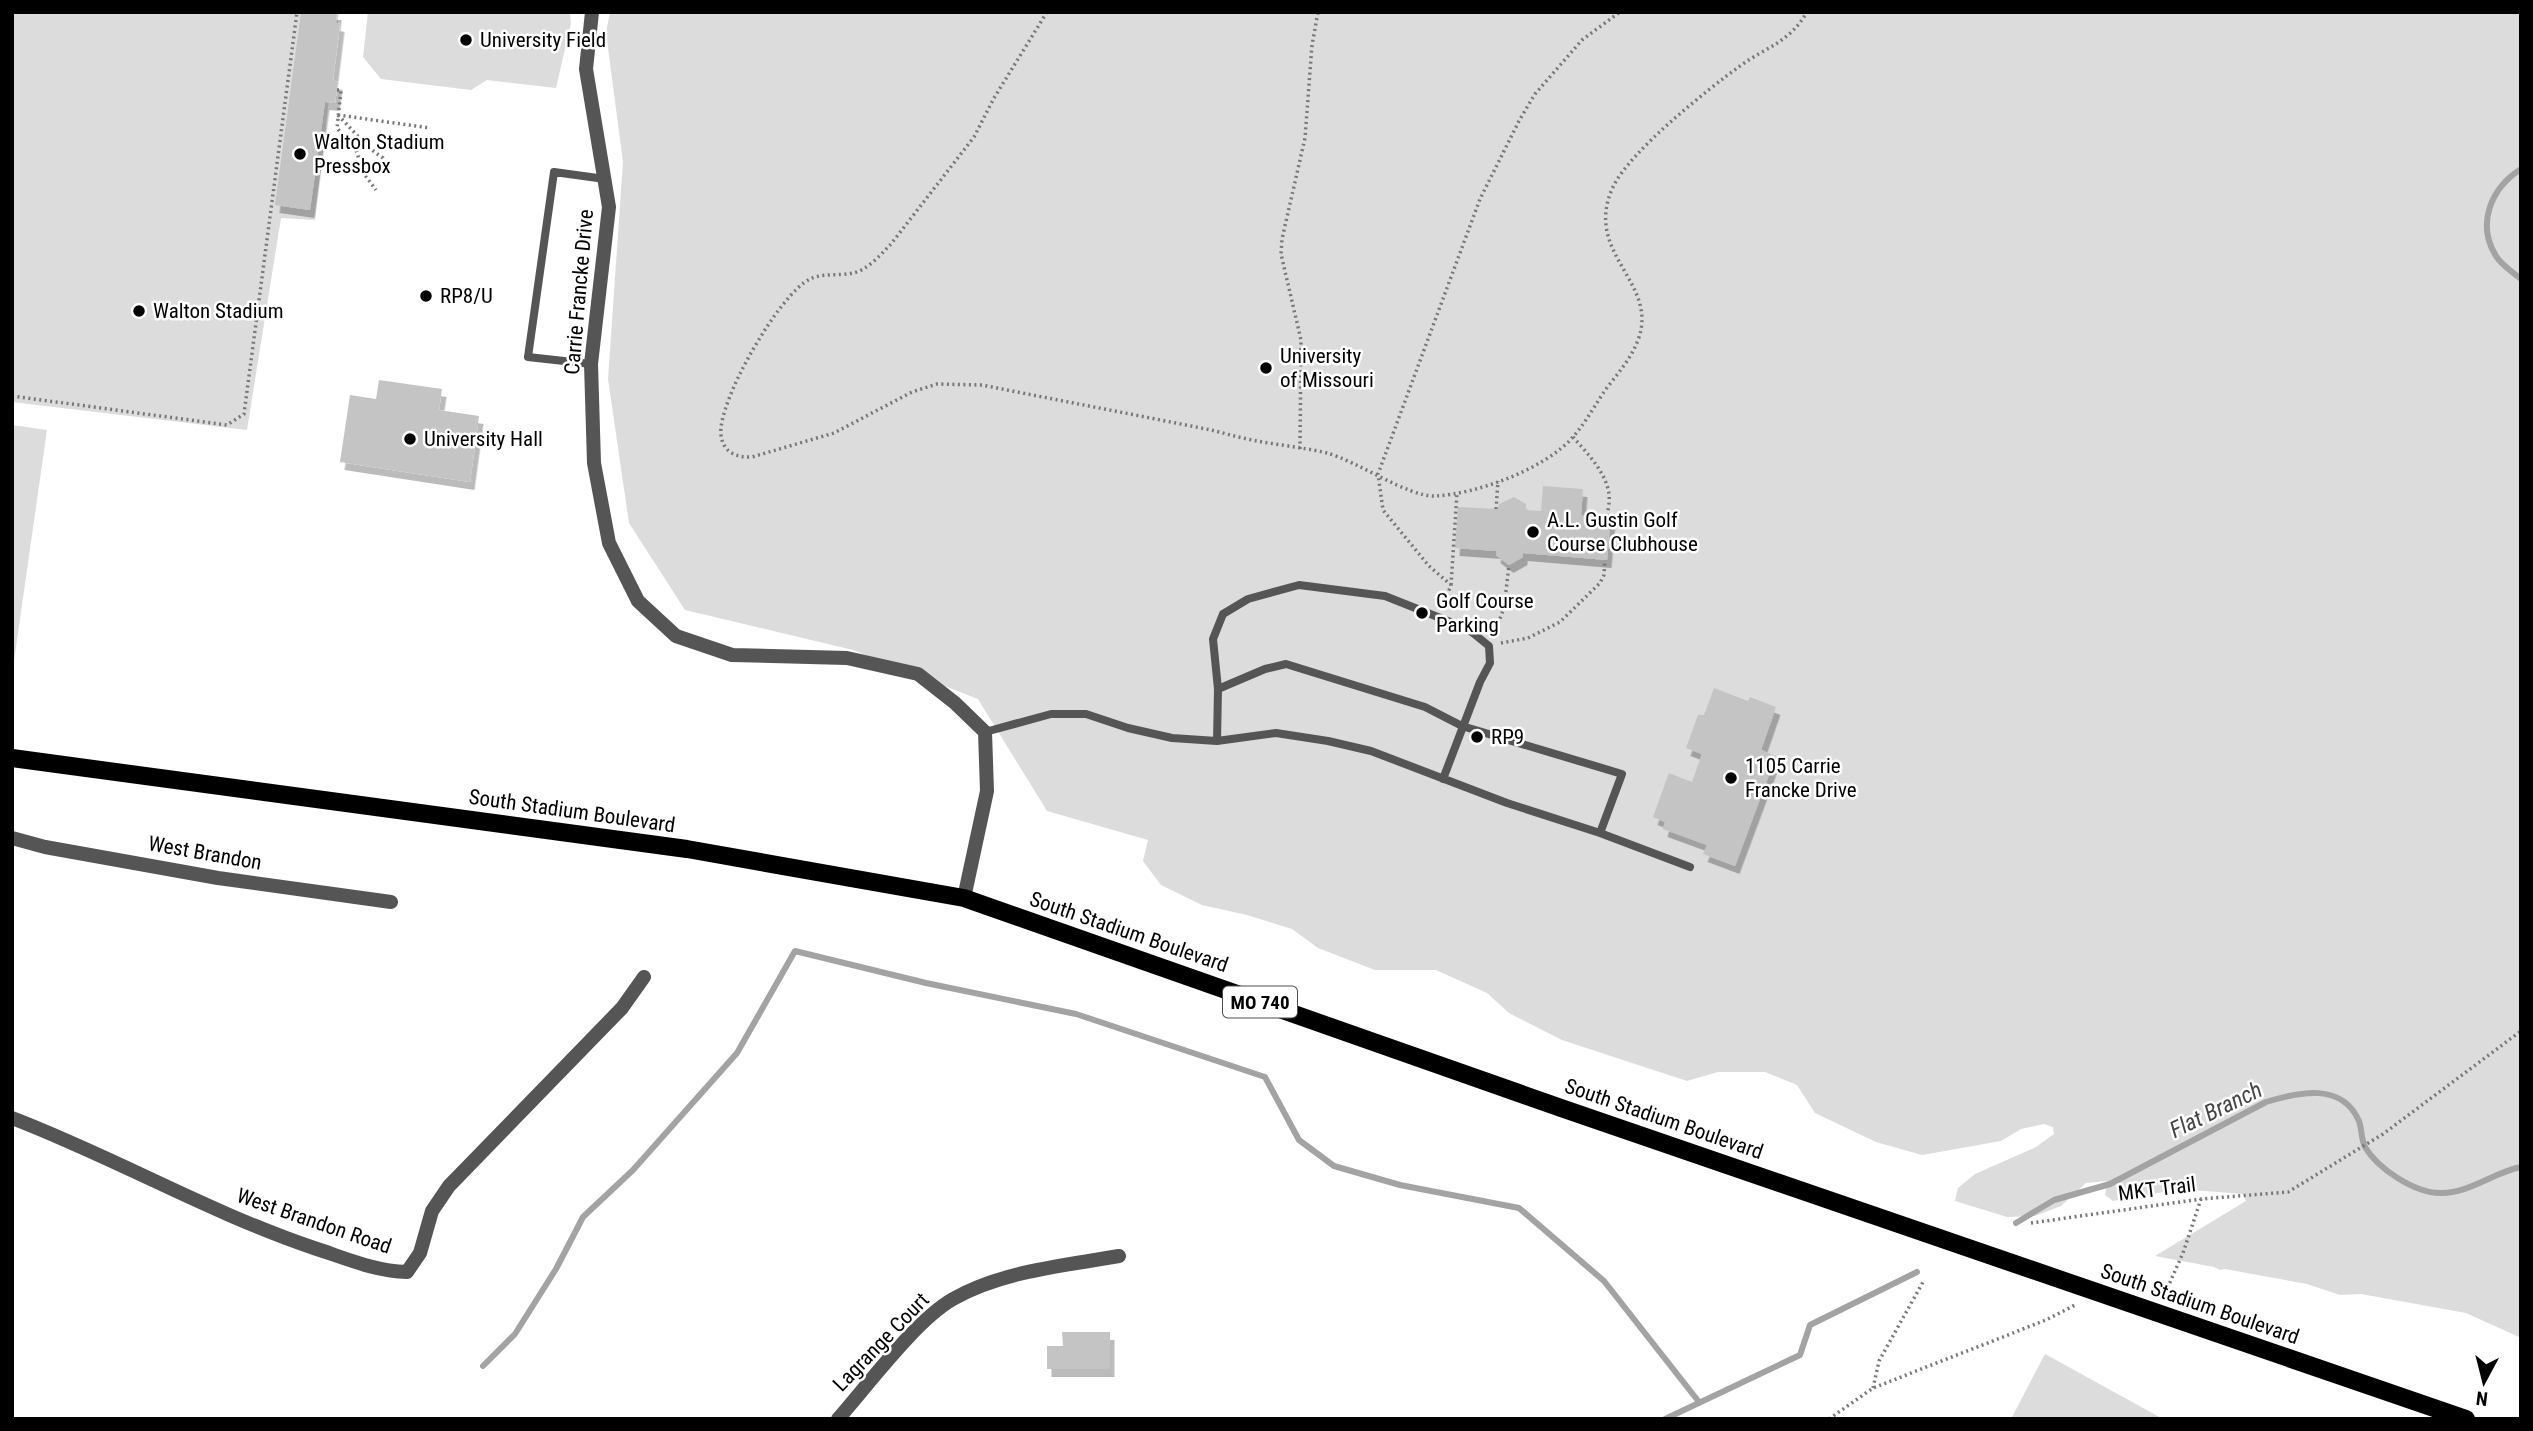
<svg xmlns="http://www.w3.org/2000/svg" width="2533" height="1431" viewBox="0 0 2533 1431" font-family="'Roboto Condensed',sans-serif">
<defs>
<filter id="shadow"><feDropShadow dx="4.5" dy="8" stdDeviation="0" flood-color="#0004"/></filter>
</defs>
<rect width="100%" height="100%" fill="#fff"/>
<path fill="#dcdcdc" d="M 12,12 L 339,12 L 315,220 L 281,218 L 247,430 L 12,402 Z
M 368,12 L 570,12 L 571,23 L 556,88 L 487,80 L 471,90 L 381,79 L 363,57 Z
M 610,12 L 2521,12 L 2521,1338 L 2466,1313 L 2361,1294 L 2340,1295 L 2307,1284 L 2225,1269 L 2220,1270 L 2214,1267 L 2155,1256 L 2246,1201 L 2243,1194 L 2192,1190 L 2163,1192 L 2113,1201 L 2105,1195 L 2107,1181 L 2086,1183 L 2061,1206 L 2035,1216 L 2007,1217 L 1955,1201 L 1958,1188 L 1975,1174 L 2036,1147 L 2054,1134 L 2053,1127 L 2044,1124 L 2021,1129 L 2001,1141 L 1922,1155 L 1876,1142 L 1815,1113 L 1797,1085 L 1765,1072 L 1718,1072 L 1687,1081 L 1562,1040 L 1509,1013 L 1487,993 L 1436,970 L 1375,970 L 1318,948 L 1292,929 L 1247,915 L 1202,905 L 1161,885 L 1143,861 L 1148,840 L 1047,811 L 978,699 L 853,650 L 685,610 L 629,523 L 608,379 L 623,162 L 606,33 Z
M 12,425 L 47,430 L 12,675 Z
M 2045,1354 L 2163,1419 L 2011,1419 Z"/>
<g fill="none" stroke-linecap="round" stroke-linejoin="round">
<path stroke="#a3a3a3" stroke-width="6" d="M 2521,169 C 2491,188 2476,224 2496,256 C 2501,265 2513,272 2521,279
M 2016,1223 L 2054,1200 L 2110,1184 L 2266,1102 C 2299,1092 2342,1082 2359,1121 C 2362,1129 2361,1139 2365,1147 C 2378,1169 2415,1193 2440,1193 C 2468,1194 2494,1172 2521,1167
M 483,1366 L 515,1334 L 556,1269 L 583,1217 L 633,1170 L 737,1053 L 795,951 L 926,983 L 1076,1014 L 1265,1077 L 1299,1140 L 1334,1166 L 1400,1185 L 1519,1208 L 1604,1281 L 1699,1402
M 1665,1419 L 1800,1355 L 1810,1325 L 1917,1272"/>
</g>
<path fill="#c4c4c4" filter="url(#shadow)" d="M 301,12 L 337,12 L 336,23 L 340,24 L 333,81 L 338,82 L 335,103 L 325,102 L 310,210 L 275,205 Z
M 379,380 L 442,389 L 439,410 L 479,416 L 470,482 L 340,462 L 350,395 L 376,399 Z
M 1543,486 L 1583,489 L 1581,515 L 1611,517 L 1607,560 L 1523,553 L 1523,557 L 1509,565 L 1496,555 L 1497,551 L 1455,548 L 1458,507 L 1498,509 L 1499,504 L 1514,497 L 1526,504 L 1526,510 L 1541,511 Z
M 1714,688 L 1748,701 L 1750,697 L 1776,707 L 1761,750 L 1776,756 L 1735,866 L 1703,854 L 1707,845 L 1663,829 L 1665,822 L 1653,817 L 1669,773 L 1692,782 L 1702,754 L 1686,748 L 1698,715 L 1704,715 Z
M 1062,1332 L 1110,1332 L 1110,1369 L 1047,1369 L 1047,1346 L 1063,1346 Z"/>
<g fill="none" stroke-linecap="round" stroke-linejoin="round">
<path stroke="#777" stroke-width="3.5" stroke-dasharray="2 3.5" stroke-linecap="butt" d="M 1047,12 L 994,98 L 974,137 L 891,244 C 880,255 868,270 853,273 C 839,276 822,273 810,279 C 780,293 717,402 721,435 C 723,452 736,458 752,457 L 834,433 L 912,392 L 937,384 L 982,385 C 1057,400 1131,414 1206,429 C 1221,432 1236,437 1252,440 C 1276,445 1302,447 1327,453 C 1357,461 1408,497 1435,496 C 1477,494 1545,469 1573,437 C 1586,422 1595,405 1606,389 C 1618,373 1631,359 1638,340 C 1660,282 1582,254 1613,187 C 1630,151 1707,90 1740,66 C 1766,47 1789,43 1807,12
M 337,90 L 341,90 L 337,128 L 357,152 L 362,171 L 376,190
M 338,115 L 430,128
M 338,115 L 368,147 L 383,158 L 392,175
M 12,396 L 227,425 L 244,414 L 297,12
M 1573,437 C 1587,453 1606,472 1609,494 C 1610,501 1608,510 1607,517
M 1300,449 L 1301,340 L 1281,254 L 1282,239 L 1305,138 L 1312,45 L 1318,12
M 1496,509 L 1498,481
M 1451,585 L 1457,493
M 1443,606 L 1451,585 L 1429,566 L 1383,510 L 1378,474 L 1480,199 L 1520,119 L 1535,94 L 1582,40 L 1620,12
M 1494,634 L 1504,608 L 1509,565
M 1501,643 L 1528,638 L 1560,622 L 1600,583 L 1604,575 L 1605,560
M 2031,1223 L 2201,1199 L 2288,1192 L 2383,1134 L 2521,1031
M 2163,1298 L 2183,1253 L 2201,1199
M 1873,1388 L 1879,1361 L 1923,1282
M 1829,1419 L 1873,1388 L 2046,1320 L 2077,1304"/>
<path stroke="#555" stroke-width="8" d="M 591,364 L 528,357 L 554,172 L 605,179
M 1218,689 L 1265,669 L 1286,664 L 1425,707 L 1462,726 L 1622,774 L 1600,833
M 985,732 L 1051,714 L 1086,714 L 1128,728 L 1172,738 L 1217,741 L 1276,733 L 1328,741 L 1371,751 L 1507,803 L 1600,833 L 1690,867
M 1217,741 L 1218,689 L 1213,639 L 1223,614 L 1248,599 L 1299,585 L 1385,596 L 1468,629 L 1489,646 L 1490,663 L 1480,682 L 1443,779"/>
<path stroke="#555" stroke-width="14" d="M 592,12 L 586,69 L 609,207 L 591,364 L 594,463 L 609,543 L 638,601 L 676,636 L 732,655 L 847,658 L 918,674 L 955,703 L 985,732 L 987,791 L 964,898
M 12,838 L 45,847 L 218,878 L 391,902
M 12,1118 C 114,1157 210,1213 314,1248 C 345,1258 374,1271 407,1272 L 420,1253 L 432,1211 L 449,1186 L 622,1008 L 644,977
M 838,1419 C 868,1385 916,1320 953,1299 C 1002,1271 1064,1266 1119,1256"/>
<path stroke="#000" stroke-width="18" d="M 12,758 L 687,849 L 964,898 L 1564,1109 L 2466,1419"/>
</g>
<g fill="#000" stroke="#fff" stroke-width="2.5">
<circle cx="466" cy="40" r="7"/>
<circle cx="300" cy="154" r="7"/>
<circle cx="426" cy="296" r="7"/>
<circle cx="139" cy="311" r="7"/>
<circle cx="1266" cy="368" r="7"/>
<circle cx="410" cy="439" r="7"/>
<circle cx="1533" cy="532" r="7"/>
<circle cx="1422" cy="613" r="7"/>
<circle cx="1477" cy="737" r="7"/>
<circle cx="1731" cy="778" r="7"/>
</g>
<g text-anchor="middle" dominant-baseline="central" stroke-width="5" stroke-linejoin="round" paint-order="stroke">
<rect fill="#fff" stroke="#4c4c4c" stroke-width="2" x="1223" y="986.5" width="74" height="31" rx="5"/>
<g font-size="19" font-weight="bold" fill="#000">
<text x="1260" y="1002">MO 740</text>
</g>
<g font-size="21" fill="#000" stroke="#fff" text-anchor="start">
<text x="480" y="40">University Field</text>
<text x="314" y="142">Walton Stadium<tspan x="314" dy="24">Pressbox</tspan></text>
<text x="440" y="296">RP8/U</text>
<text x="153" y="311">Walton Stadium</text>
<text x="1280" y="356">University<tspan x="1280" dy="24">of Missouri</tspan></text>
<text x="424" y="439">University Hall</text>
<text x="1547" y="520">A.L. Gustin Golf<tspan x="1547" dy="24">Course Clubhouse</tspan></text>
<text x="1436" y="601">Golf Course<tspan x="1436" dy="24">Parking</tspan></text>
<text x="1491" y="737">RP9</text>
<text x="1745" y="766">1105 Carrie<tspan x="1745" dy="24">Francke Drive</tspan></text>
</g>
<g font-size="21" fill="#000" stroke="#fff">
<text transform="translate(579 292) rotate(-85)">Carrie Francke Drive</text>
<text transform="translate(572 811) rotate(8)">South Stadium Boulevard</text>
<text transform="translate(205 853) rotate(10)">West Brandon</text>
<text transform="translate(1129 932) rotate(19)">South Stadium Boulevard</text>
<text transform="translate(1664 1119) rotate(19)">South Stadium Boulevard</text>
<text transform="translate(2157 1189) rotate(-7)">MKT Trail</text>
<text transform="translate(314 1221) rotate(19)">West Brandon Road</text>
<text transform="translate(2200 1304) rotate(19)">South Stadium Boulevard</text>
<text transform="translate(881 1342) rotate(-46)">Lagrange Court</text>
</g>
<g font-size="23" font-style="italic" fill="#444" stroke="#fff">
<text transform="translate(2216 1110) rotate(-26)">Flat Branch</text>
</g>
</g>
<rect width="2533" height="1431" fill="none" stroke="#000000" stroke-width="28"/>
<g transform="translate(2484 1382) rotate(187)" stroke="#ffffff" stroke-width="5" paint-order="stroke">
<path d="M0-5L12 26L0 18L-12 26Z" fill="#000000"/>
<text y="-10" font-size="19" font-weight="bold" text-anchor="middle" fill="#000000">N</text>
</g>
</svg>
